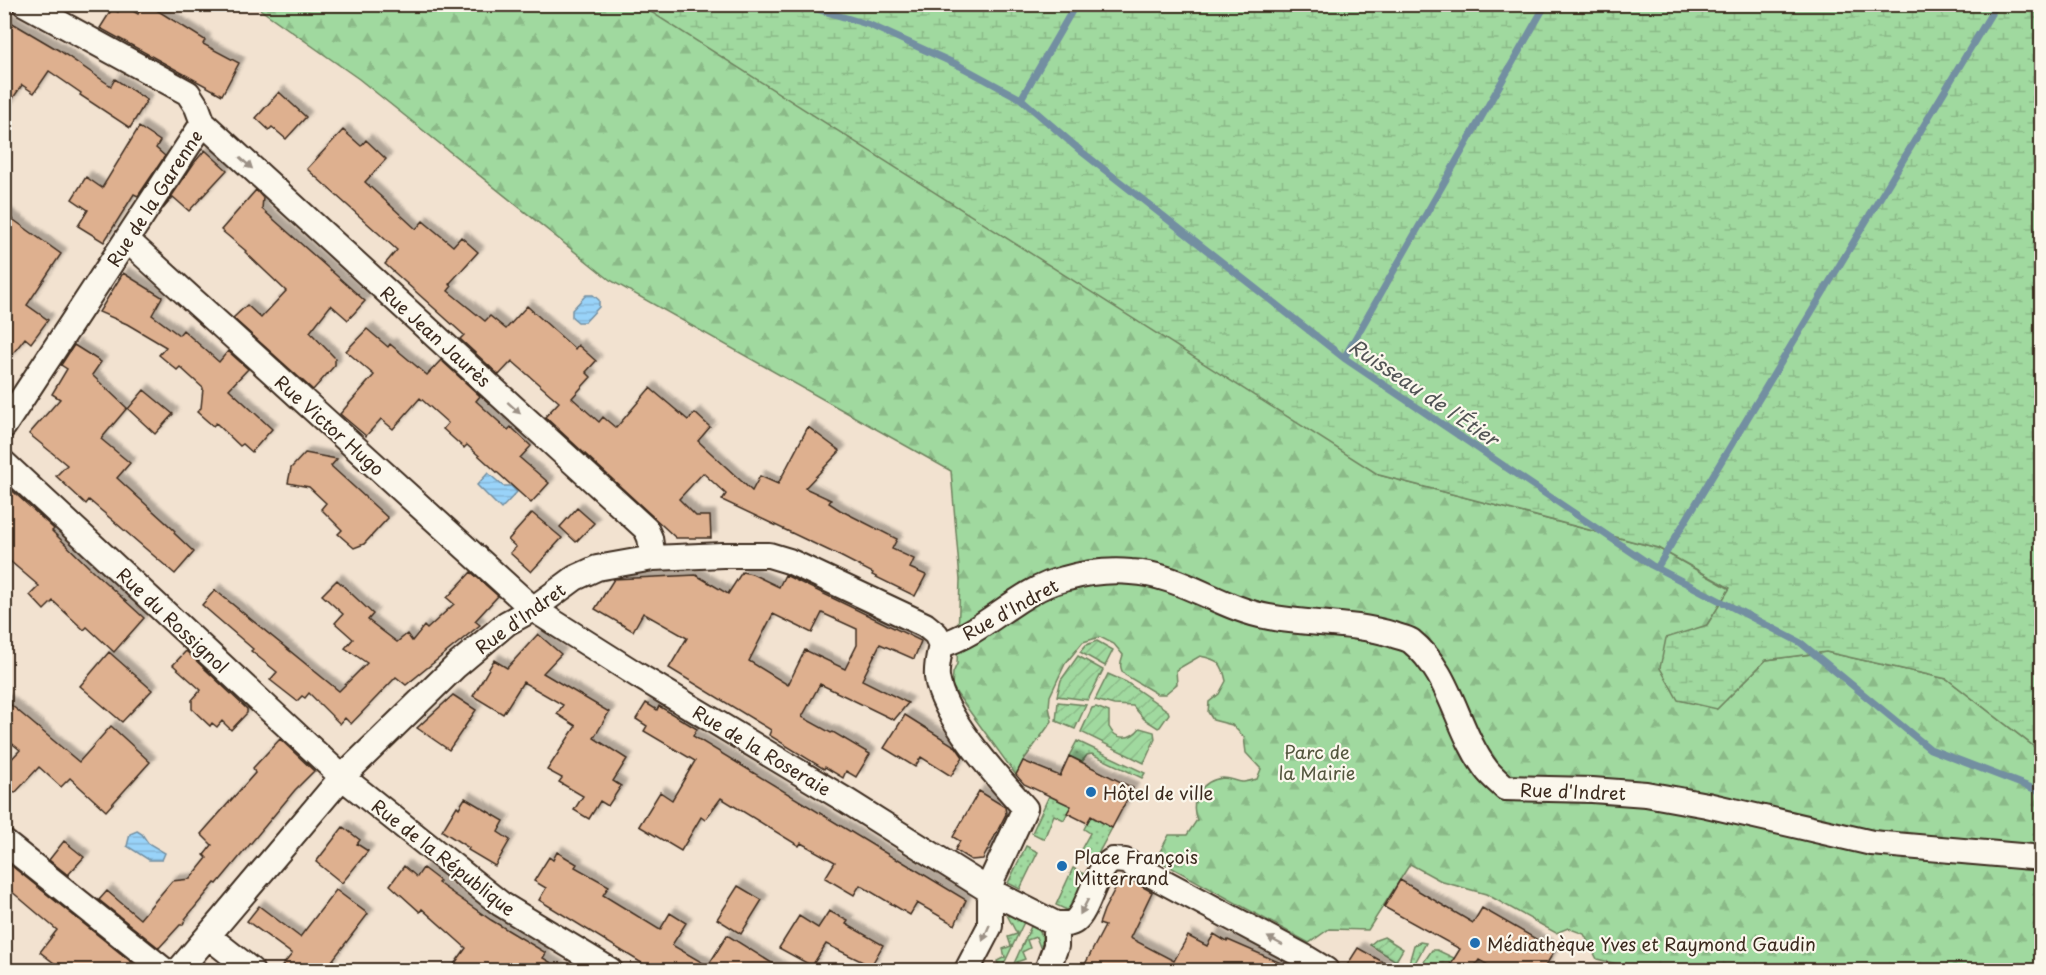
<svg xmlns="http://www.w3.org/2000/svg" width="2046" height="975" viewBox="0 0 2046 975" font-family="'Playpen Sans',sans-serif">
<defs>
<pattern id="grass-dots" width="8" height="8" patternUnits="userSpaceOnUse" patternTransform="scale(1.5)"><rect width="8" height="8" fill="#a0d99f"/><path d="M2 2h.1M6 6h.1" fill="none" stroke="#8bba88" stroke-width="1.8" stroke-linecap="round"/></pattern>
<pattern id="forest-firs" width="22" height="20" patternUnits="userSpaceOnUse" patternTransform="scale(1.5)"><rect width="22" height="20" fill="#a0d99f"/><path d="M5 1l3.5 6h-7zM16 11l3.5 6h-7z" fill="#8bba88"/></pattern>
<pattern id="wetland-marsh" width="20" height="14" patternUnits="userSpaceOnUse" patternTransform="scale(1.5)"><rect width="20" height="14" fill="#a0d99f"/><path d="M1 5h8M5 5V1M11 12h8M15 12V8" fill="none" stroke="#8bba88"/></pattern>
<pattern id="garden-furrows" width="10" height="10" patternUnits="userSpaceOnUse" patternTransform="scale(1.5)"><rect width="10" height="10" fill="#a0d99f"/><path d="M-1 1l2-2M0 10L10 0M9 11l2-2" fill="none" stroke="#8bba88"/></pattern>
<pattern id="water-rules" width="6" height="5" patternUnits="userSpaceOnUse" patternTransform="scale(1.5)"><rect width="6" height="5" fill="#99d3f9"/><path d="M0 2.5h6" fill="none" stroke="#85b5d5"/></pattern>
<filter id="shadow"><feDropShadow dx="5.5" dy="-5.5" stdDeviation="1.5" flood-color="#0004"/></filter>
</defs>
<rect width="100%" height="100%" fill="#f2e2d0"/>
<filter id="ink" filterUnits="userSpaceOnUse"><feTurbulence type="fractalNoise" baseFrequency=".0167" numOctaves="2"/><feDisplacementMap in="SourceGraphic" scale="12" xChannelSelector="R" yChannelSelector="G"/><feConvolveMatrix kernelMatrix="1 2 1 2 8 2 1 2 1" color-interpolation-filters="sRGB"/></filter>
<g filter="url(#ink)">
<path fill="url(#grass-dots)" stroke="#6e825e" stroke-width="1.5" d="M 1077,741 L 1145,773 L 1142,778 L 1092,754 L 1087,755 L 1082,762 L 1069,756 Z
M 1049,796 L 1071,806 L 1064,820 L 1054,815 L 1044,839 L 1032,833 Z
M 1091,816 L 1112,828 L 1093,863 L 1078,855 L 1090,833 L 1084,829 Z
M 1026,846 L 1038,852 L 1020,889 L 1008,883 Z
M 1073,868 L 1086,875 L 1069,911 L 1056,905 Z
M 1010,912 L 1026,918 L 1001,970 L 996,970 L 1000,969 L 997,961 L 1005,957 L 1003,949 L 1011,946 L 1008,937 L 1017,934 L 1006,913 Z
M 1033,922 L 1042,935 L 1042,952 L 1036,937 L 1027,940 L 1030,948 L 1022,952 L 1025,959 L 1017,962 L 1020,970 L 1011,970 Z
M 1420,942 L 1426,943 L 1411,970 L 1407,970 L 1414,945 Z
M 1432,950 L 1437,950 L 1454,958 L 1447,970 L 1424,970 L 1423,963 Z"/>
<path fill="url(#forest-firs)" stroke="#6e825e" stroke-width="1.5" d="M 254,5 L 739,5 L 1379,475 L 1658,548 L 1730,589 L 1707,625 L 1717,709 L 1766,660 L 1826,652 L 1947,679 L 2041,752 L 2041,970 L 1641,970 L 1597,959 L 1584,934 L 1568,928 L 1556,933 L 1486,894 L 1443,882 L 1410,864 L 1368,930 L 1329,929 L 1309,943 L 1156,859 L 1169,835 L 1187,835 L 1197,820 C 1189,801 1201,780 1223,778 C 1229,778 1236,781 1242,782 C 1247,782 1252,780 1257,779 L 1261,769 L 1246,753 L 1244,737 L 1232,725 L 1213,720 L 1208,712 L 1209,702 L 1219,694 L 1226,681 C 1222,662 1219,660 1200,656 L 1176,670 L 1177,684 L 1165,694 L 1157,694 L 1125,675 C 1119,669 1120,663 1123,655 L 1114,644 L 1100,637 L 1083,642 L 1065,664 L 1050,696 L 1049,707 L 1052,721 L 1023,761 L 1016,775 L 957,694 L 952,685 L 953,673 L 957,664 L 960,580 L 951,471 L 610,280 L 359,79 Z"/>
<path fill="url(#wetland-marsh)" stroke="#6e825e" stroke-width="1.5" d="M 640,5 L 2041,5 L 2041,752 L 1947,679 L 1826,652 L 1766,660 L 1717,709 L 1678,700 L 1660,668 L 1666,638 L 1707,625 L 1730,588 L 1658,548 L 1379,475 Z"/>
<path fill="url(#garden-furrows)" stroke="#6e825e" stroke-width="1.5" d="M 1097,641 L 1113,650 L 1105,666 L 1080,652 L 1086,645 Z
M 1078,656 L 1103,670 L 1088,700 L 1057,696 L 1061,680 Z
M 1108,674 L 1126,682 L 1168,711 L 1169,714 L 1160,727 L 1158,728 L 1144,719 L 1133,706 L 1114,705 L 1095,700 Z
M 1058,702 L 1086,705 L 1075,729 L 1056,721 Z
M 1096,707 L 1109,712 L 1109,727 C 1116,741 1131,740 1140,728 L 1154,732 L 1155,739 L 1144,763 L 1081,732 L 1092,708 Z
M 1384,937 L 1403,949 L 1396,961 L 1370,945 L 1376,940 Z"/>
<path fill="url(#water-rules)" stroke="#738fa1" stroke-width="1.5" d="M 586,295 L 593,295 L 599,300 L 599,307 L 585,322 L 578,322 L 572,317 L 572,310 Z
M 488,473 L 503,486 L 511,486 L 517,492 L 501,509 L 477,485 Z
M 137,831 L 142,834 L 148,843 L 165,853 L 162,860 L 149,860 L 127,846 L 130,834 Z"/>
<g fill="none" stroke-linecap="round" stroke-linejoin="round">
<path stroke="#738fa1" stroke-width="7" d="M 800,4 L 870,25 L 960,66 L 1021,99 L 1082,152 L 1344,358 L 1651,565 L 1801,643 L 1930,749 L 2042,792
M 1021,99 L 1076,4
M 1344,358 L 1546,4
M 1657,568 L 1997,4"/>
</g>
<path fill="#deb08f" stroke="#3b2a1e" stroke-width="1.5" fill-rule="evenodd" filter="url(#shadow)" d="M 143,4 L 147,4 L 205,40 L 203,44 L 239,63 L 222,95 L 100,28 L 112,9 L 118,12 L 121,7 L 127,10 L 128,8 L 138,14 Z
M 4,18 L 60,51 L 111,86 L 115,79 L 147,100 L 130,128 L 80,95 L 81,93 L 49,71 L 34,93 L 22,85 L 4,111 Z
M 279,92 L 306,117 L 286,139 L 272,127 L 269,130 L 256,118 Z
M 139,127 L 160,141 L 156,148 L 165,156 L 138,196 L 134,194 L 104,242 L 78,226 L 88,210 L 72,199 L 86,177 L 102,188 Z
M 343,130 L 361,146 L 366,140 L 386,159 L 365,182 L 416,229 L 423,221 L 453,246 L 461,237 L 478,252 L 449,284 L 452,286 L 448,291 L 485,321 L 490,316 L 506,329 L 527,306 L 575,349 L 578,345 L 596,361 L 586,372 L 591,377 L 572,398 L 599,422 L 603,417 L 616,428 L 650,388 L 688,420 L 695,413 L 710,427 L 698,441 L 752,491 L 760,476 L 778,484 L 808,427 L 840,451 L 805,488 L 831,500 L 829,503 L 840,510 L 897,539 L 892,549 L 914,559 L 910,568 L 926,575 L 915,596 L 872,575 L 873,573 L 836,554 L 722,500 L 726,494 L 703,473 L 679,499 L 696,516 L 710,516 L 711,538 L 676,538 L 545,417 L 559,402 L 512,361 L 499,375 L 460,339 L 464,335 L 385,264 L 397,250 L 307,169 Z
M 205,150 L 227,170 L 189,211 L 173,197 L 163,209 L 194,163 Z
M 256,190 L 263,198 L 262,209 L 365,301 L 348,320 L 331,305 L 310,332 L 335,358 L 335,365 L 313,390 L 233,318 L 247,305 L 261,318 L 286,291 L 245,252 L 246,251 L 221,230 Z
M 4,213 L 61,254 L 27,305 L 48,320 L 31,343 L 25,338 L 4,365 Z
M 123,273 L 162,297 L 152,315 L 179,335 L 183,330 L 219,362 L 228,351 L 248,369 L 229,389 L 272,429 L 252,452 L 243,444 L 240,446 L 216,423 L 213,426 L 197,412 L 201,408 L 203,388 L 180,367 L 177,370 L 159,355 L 166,347 L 127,324 L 99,312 Z
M 367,329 L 388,347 L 390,344 L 427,375 L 441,360 L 480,396 L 476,401 L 508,430 L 511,427 L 531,446 L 520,458 L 549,483 L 531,503 L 467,445 L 464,448 L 443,429 L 448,423 L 420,398 L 393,429 L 381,419 L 366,436 L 340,414 L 374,375 L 346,351 Z
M 74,345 L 101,362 L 92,375 L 127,408 L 101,439 L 130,463 L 117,478 L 175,531 L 174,533 L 194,552 L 175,574 L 89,500 L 86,504 L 56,476 L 67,465 L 29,434 L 60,399 L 52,394 L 67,369 L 61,365 Z
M 144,390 L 173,414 L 155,434 L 128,409 Z
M 305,453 L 337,459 L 331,466 L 388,518 L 364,544 L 354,548 L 338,534 L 342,530 L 321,509 L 326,503 L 309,487 L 288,483 L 291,468 Z
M 4,483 L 54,529 L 52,531 L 94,572 L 144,618 L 114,652 L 87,627 L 84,630 L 53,601 L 44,610 L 30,595 L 39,586 L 4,556 Z
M 577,508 L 594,523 L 576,542 L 560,527 Z
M 532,513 L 562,538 L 531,572 L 510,553 L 516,547 L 508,540 Z
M 471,572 L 498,596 L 475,621 L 480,625 L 406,685 L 396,677 L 351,724 L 345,718 L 340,724 L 309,693 L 305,698 L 302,696 L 297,701 L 270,680 L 277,672 L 251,651 L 253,649 L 202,605 L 215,590 L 339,691 L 367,663 L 345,648 L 353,639 L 335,623 L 343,614 L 322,595 L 337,580 L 373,614 L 368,620 L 397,642 L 407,634 L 412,641 L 424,626 L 427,629 L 454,604 L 447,598 Z
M 742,572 L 752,574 L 779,587 L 785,575 L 921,641 L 914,659 L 880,644 L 862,680 L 908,703 L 894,720 L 820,684 L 802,717 L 831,733 L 833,732 L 870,754 L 856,777 L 846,771 L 843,778 L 825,767 L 824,769 L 769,735 L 771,730 L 669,668 L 687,638 L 643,613 L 633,631 L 595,609 L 614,579 L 696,575 L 728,594 ZM 822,613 L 857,629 L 857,645 L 845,669 L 805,650 L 788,685 L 749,661 L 773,614 L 812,633 Z
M 538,634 L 561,654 L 543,673 L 609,712 L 594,738 L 627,759 L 613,781 L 621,786 L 608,806 L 600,801 L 589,819 L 574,810 L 583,796 L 559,782 L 562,778 L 547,770 L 576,726 L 557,714 L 563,705 L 523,682 L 503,714 L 473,696 L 494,660 L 507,668 Z
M 186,651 L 247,709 L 247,713 L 231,730 L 222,721 L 217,727 L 212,723 L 210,726 L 192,709 L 192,700 L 201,690 L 173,665 Z
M 109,652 L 152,690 L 122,722 L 80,686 Z
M 453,695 L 476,710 L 449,750 L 417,728 Z
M 4,699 L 79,762 L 111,726 L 150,762 L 106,811 L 70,778 L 61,787 L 39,767 L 15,793 L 4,784 L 4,767 L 20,750 L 4,737 Z
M 646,703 L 657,710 L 659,706 L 697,729 L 693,736 L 897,860 L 898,859 L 966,900 L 955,925 L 917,903 L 910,915 L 860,885 L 854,895 L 825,878 L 835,862 L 801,843 L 799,846 L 721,798 L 705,820 L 701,817 L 681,851 L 639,826 L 660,792 L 672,800 L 695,761 L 644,731 L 647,726 L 636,719 Z
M 905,715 L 956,747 L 963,757 L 951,776 L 921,757 L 915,767 L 884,748 Z
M 280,739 L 314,771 L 295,790 L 217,884 L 215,883 L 185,919 L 183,925 L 180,925 L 159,948 L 99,900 L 107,891 L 140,919 L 172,881 L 190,879 L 207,858 L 204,855 L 212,845 L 201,834 L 255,773 L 253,768 Z
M 1069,756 L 1133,788 L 1112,828 L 1091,816 L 1087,823 L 1067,813 L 1071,806 L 1024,784 L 1016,775 L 1023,761 L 1060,776 Z
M 979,791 L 1005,807 L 1006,814 L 983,859 L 971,860 L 955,850 L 960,841 L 953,837 Z
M 465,798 L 504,821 L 498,832 L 510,840 L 495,866 L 468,850 L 469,848 L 442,831 L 457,806 L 459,808 Z
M 343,827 L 360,840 L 357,844 L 368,851 L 342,883 L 316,862 Z
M 64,841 L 84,857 L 68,875 L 49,860 Z
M 557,852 L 577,864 L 575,867 L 609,886 L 603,895 L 660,930 L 670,913 L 686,923 L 672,945 L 708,966 L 727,935 L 783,970 L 653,970 L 539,900 L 546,888 L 534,881 L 549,857 L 553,860 Z
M 8,863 L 140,969 L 63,970 L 40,952 L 57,930 L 4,885 L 4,868 Z
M 404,866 L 417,877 L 423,868 L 440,881 L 438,883 L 491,920 L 546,953 L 543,958 L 563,970 L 450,970 L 466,948 L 422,909 L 420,912 L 390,885 Z
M 1127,878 L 1152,892 L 1130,938 L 1174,961 L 1188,936 L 1207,946 L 1214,934 L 1227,942 L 1228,940 L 1297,970 L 1082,970 L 1105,926 L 1099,924 L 1104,910 L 1119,881 Z
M 1400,880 L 1473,923 L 1482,908 L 1555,950 L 1543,970 L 1497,970 L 1479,960 L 1472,970 L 1447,970 L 1460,949 L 1384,907 Z
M 738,886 L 762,900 L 741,934 L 717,919 Z
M 336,890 L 368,914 L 325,970 L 279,970 L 292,954 L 247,921 L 259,906 L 300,937 Z
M 829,911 L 848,921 L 846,924 L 883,945 L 871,966 L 826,944 L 812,966 L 779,948 L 799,916 L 818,928 Z
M 1358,948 L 1397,970 L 1344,970 Z"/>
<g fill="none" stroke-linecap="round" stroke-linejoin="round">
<g stroke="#3b2a1e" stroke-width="28">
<path id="minor" d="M 25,4 L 188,93 L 197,107 L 203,123 L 646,529 L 650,538 L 653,558
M 127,240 L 533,609 L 639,676 L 847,801 L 990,891 L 1056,924 C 1062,924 1070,925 1075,921 C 1090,909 1094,869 1113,860 L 1125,861 L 1303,956 L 1326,970
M 4,426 L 203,123
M 4,463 L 342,777 L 501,904 L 610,970
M 941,645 C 986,632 1018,590 1064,579 C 1085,573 1110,570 1131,572 C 1180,574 1221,609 1269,617 C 1311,625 1353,622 1394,635 C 1399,637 1406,638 1411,641 C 1451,673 1456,729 1486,769 C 1491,776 1499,782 1505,788 L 1592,790 L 1646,794 L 1707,805 L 1872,843 L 2042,858
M 941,645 C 939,655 936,666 937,677 C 942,717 998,778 1025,808 L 993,877 L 990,891 L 990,926 L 967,970
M 4,842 L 164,970
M 208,936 L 251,970
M 179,970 L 342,777 L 456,666 L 507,623 L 533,609 L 575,578 L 597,568 L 653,558 L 723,555 L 769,555 L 789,561 L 925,625 L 936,634 L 941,645
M 1047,970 L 1056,946 L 1056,924"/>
</g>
<use href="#minor" stroke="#fbf7ec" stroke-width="24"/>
</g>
<defs><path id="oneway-solid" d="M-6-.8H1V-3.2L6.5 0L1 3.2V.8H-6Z" transform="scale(1.5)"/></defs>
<g fill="#9b9085">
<use href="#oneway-solid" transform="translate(246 163) rotate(42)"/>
<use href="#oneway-solid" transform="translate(514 408) rotate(42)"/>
<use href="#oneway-solid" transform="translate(1084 907) rotate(118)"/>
<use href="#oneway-solid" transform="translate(986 933) rotate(114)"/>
<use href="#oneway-solid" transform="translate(1275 941) rotate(-152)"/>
</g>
</g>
<g fill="#1f6fb2" stroke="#fbf7ec" stroke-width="2">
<circle cx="1091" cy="792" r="6"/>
<circle cx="1062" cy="866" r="6"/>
<circle cx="1475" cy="943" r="6"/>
</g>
<g text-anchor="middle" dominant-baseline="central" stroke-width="4.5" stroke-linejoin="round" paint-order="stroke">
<g font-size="18" fill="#3b2a1e" stroke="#fbf7ec">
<text transform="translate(154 198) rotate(-57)">Rue de la Garenne</text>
<text transform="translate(436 336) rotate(42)">Rue Jean Jaurès</text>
<text transform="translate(330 425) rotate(42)">Rue Victor Hugo</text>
<text transform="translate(1010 609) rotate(-29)">Rue d'Indret</text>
<text transform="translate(520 618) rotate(-36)">Rue d'Indret</text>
<text transform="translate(173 620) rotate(43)">Rue du Rossignol</text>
<text transform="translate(762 750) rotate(31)">Rue de la Roseraie</text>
<text transform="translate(1573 791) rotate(2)">Rue d'Indret</text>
<text transform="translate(444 857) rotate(38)">Rue de la République</text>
</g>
<g font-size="18" fill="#54563e" stroke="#fbf7ec">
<text x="1317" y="751">Parc de<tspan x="1317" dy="21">la Mairie</tspan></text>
</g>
<g font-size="18" fill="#3b2a1e" stroke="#fbf7ec" text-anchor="start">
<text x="1103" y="792">Hôtel de ville</text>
<text x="1074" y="856">Place François<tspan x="1074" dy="21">Mitterrand</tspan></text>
<text x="1487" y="943">Médiathèque Yves et Raymond Gaudin</text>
</g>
<g font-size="20" font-style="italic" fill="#525455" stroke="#fbf7ec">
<text transform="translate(1424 392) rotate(34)">Ruisseau de l'Étier</text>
</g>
</g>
<rect width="2046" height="975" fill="none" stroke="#fbf7ec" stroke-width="24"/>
<rect x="12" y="12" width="2022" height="951" fill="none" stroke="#3b2a1e" stroke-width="2" filter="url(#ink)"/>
</svg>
